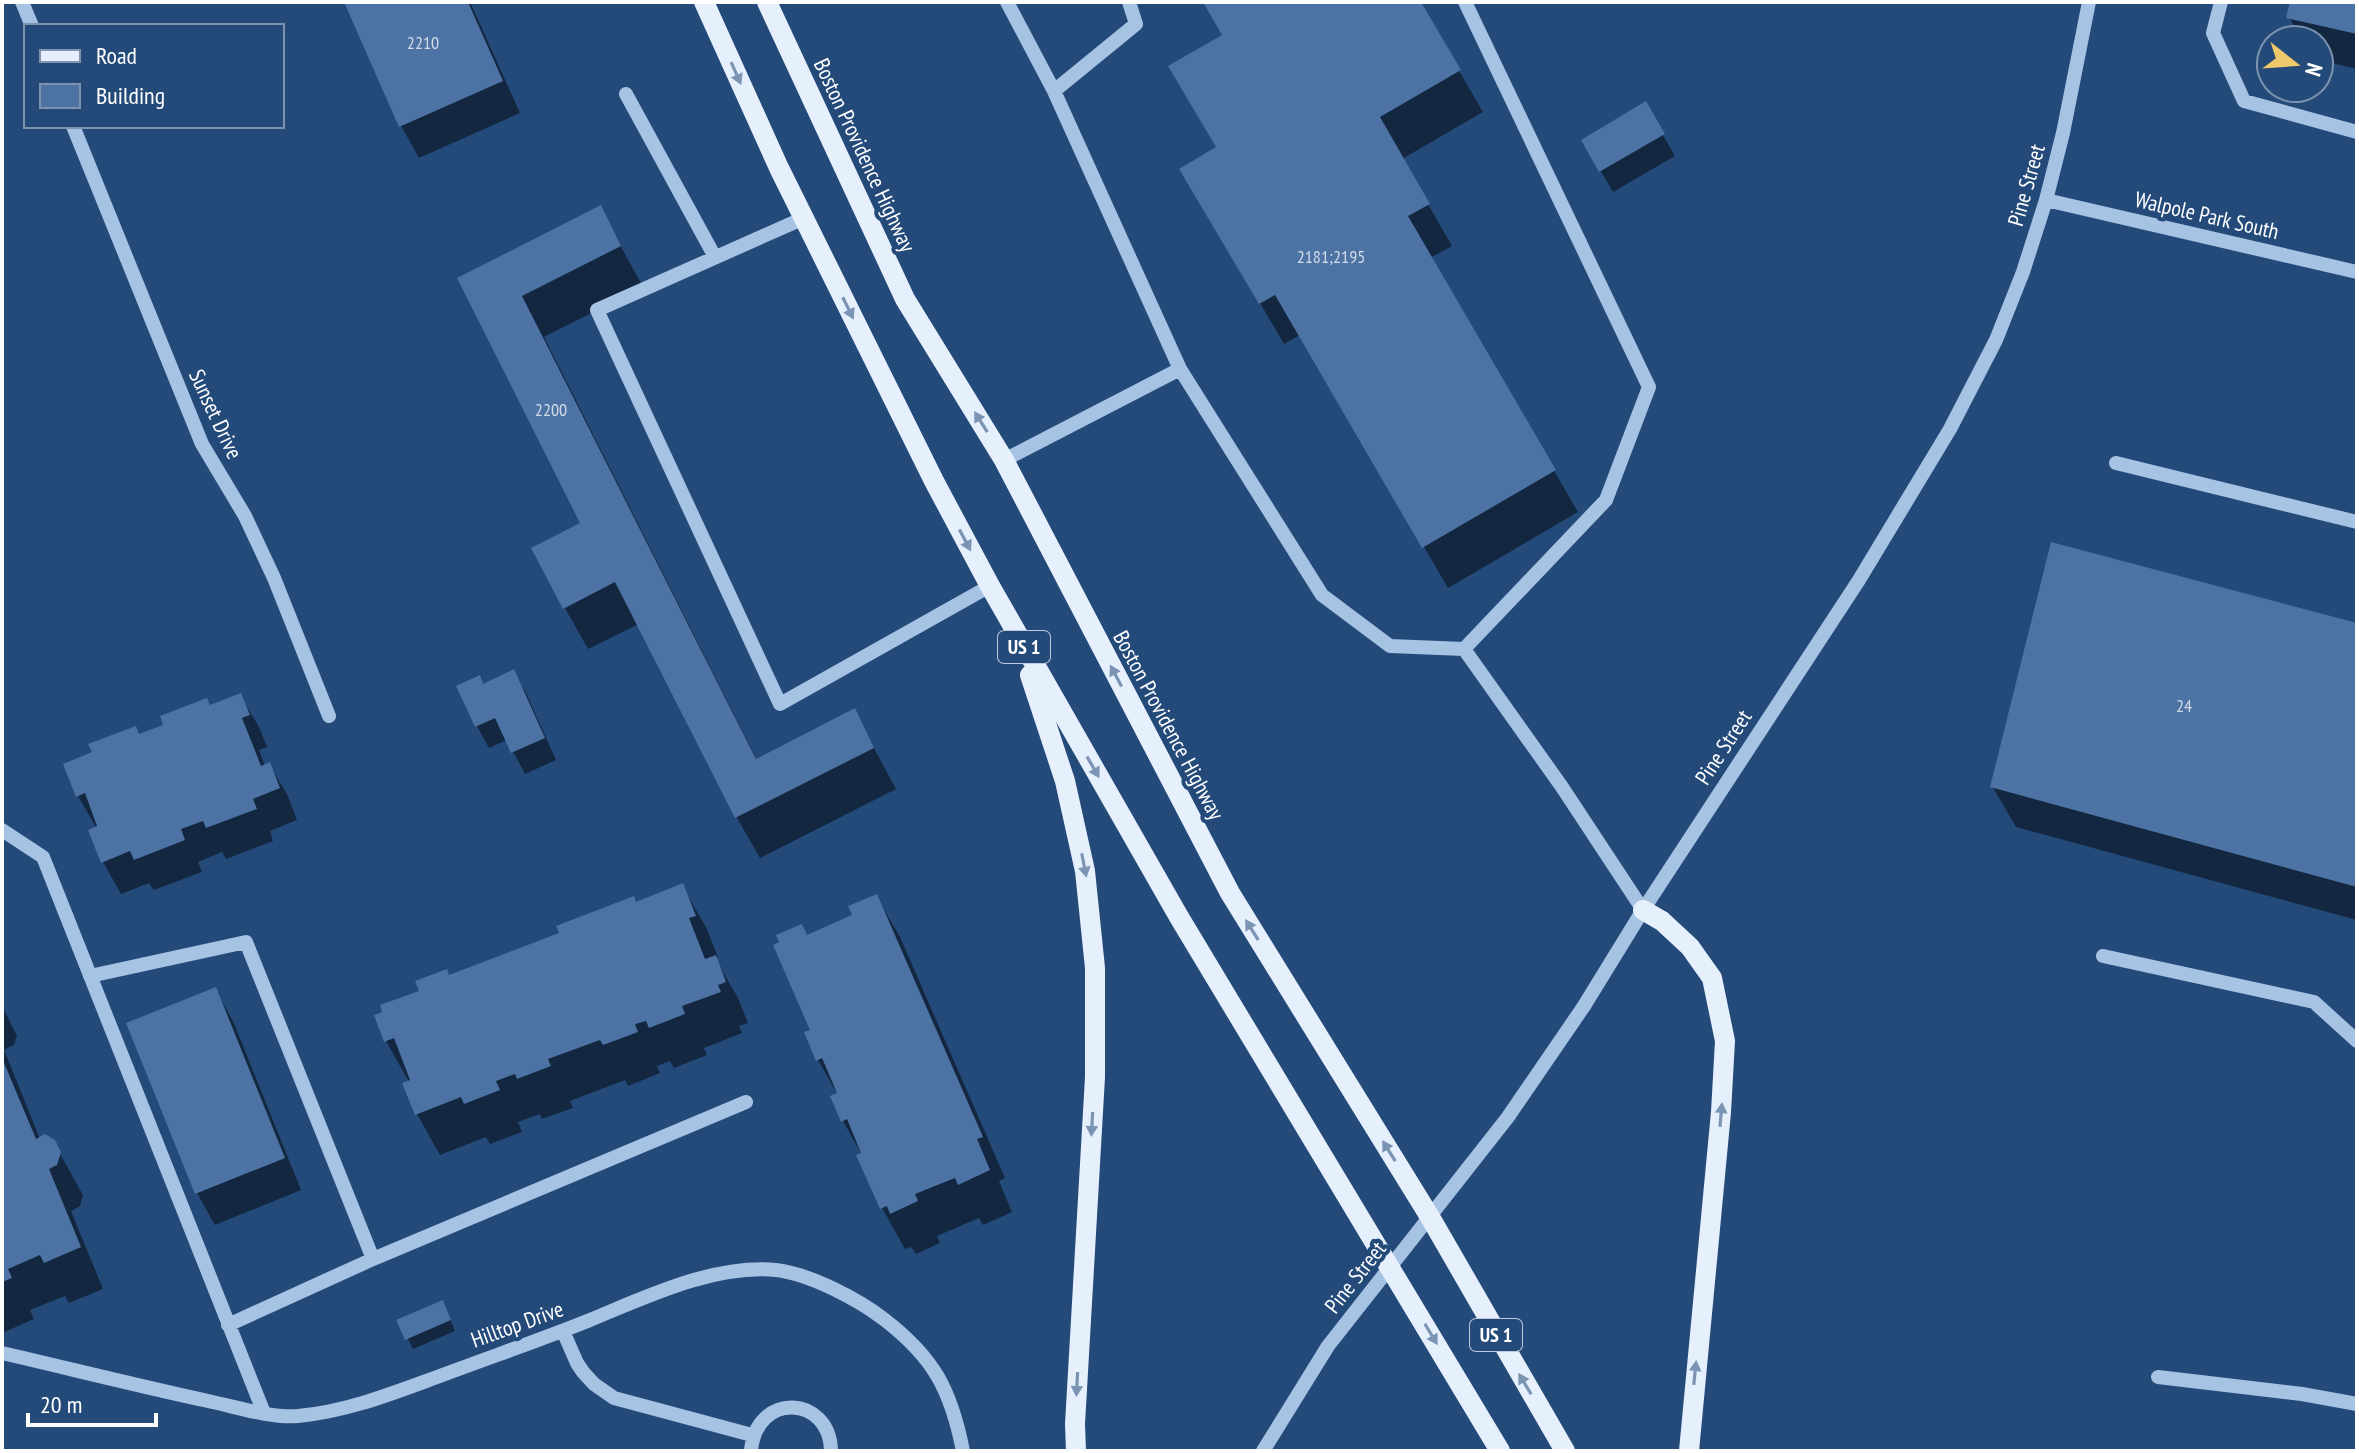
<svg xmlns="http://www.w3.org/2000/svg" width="2359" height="1453" viewBox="0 0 2359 1453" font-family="'PT Sans Narrow',sans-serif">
<rect width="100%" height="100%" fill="#244a7a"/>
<path fill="#0007" d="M 346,2 L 470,2 L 520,113 L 419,158 L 401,126 Z
M 1205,2 L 1419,2 L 1483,112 L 1402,159 L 1452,246 L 1430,258 L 1578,512 L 1448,588 L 1300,335 L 1284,344 L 1182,170 L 1218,148 L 1225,35 Z
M 2292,2 L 2357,2 L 2357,69 L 2319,60 L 2319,40 L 2302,40 L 2289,17 Z
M 1645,104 L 1675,156 L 1613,192 L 1583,141 Z
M 600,208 L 643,287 L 544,337 L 757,760 L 854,711 L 896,789 L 760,858 L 737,818 L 639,624 L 588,649 L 565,608 L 534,549 L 583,523 L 459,279 Z
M 2357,625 L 2357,920 L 2016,827 L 1992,786 Z
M 513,672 L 526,693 L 556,760 L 525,774 L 507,740 L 489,748 L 477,726 L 459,687 L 483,686 Z
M 240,695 L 259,727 L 267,747 L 259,750 L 265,766 L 269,764 L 288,796 L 297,820 L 270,831 L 273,841 L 226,859 L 222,852 L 198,862 L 202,872 L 154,890 L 149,883 L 121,894 L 103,862 L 97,829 L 78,796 L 140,736 Z
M 682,886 L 706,927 L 718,957 L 715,958 L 738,998 L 748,1023 L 739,1026 L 742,1033 L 704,1048 L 707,1055 L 674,1068 L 670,1061 L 657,1066 L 660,1073 L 628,1086 L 625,1080 L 570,1101 L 573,1108 L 542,1119 L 540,1114 L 518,1122 L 522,1132 L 490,1144 L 486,1137 L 440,1155 L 417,1114 L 409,1082 L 386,1041 L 421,992 L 449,978 Z
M 876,896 L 900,937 L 1005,1178 L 999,1181 L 1012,1212 L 983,1225 L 979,1218 L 937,1236 L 940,1243 L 916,1254 L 911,1247 L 905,1249 L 882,1208 L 862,1155 L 843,1121 L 833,1097 L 838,1095 L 818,1060 L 806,1033 L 812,1031 L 807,937 L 855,916 Z
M 215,989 L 233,1021 L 301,1190 L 215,1225 L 197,1193 L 129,1024 Z
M 2,1006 L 17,1036 L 14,1045 L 4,1050 L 40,1139 L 53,1141 L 83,1195 L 80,1206 L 71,1211 L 103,1289 L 69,1303 L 65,1296 L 30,1310 L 34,1319 L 2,1333 Z
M 448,1313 L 455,1331 L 413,1349 L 399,1321 Z"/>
<path fill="#4c73a3" d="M 344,2 L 468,2 L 503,81 L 399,127 Z
M 1203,2 L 1421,2 L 1461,70 L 1380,117 L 1430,204 L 1408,216 L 1556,470 L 1422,548 L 1275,295 L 1259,304 L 1179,169 L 1216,147 L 1168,66 L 1222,35 Z
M 2290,2 L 2357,2 L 2357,34 L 2286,18 Z
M 1646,101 L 1665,134 L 1599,172 L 1581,140 Z
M 601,205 L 621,246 L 522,296 L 756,759 L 855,708 L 874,748 L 735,818 L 615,582 L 563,609 L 531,548 L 580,523 L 457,278 Z
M 2051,542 L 2357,623 L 2357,887 L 1990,787 Z
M 514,669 L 545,738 L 511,753 L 495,718 L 475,727 L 456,686 L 480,675 L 483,684 Z
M 241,693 L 250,715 L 242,718 L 261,766 L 270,762 L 280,788 L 253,799 L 257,809 L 206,828 L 203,821 L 181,829 L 185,840 L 134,860 L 130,851 L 101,863 L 88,830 L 97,826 L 85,793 L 76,797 L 63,764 L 92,752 L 88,744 L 136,726 L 139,734 L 163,725 L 160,716 L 207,698 L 210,705 Z
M 683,883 L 696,916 L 689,918 L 705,959 L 716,955 L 726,982 L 718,985 L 721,992 L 682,1006 L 685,1014 L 649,1028 L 646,1021 L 635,1024 L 638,1032 L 603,1045 L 600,1040 L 548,1059 L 551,1066 L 517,1079 L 515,1074 L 496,1081 L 500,1090 L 464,1104 L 461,1097 L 415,1115 L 402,1083 L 410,1080 L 394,1038 L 384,1042 L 374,1015 L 382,1012 L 380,1005 L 419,991 L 415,981 L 447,969 L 449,975 L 559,933 L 556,926 L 634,896 L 636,902 Z
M 877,894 L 983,1137 L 977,1139 L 990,1170 L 958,1185 L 955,1178 L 915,1194 L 918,1201 L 890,1214 L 887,1206 L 880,1209 L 856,1155 L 861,1153 L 847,1119 L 841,1122 L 830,1096 L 837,1093 L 822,1058 L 816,1061 L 804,1032 L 810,1030 L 773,945 L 779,942 L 776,935 L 802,924 L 807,935 L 852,915 L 848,906 Z
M 216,987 L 285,1158 L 195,1194 L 126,1023 Z
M 2,1058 L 36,1139 L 45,1134 L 55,1140 L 61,1152 L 57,1165 L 49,1169 L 81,1247 L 44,1263 L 40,1255 L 8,1269 L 12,1278 L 2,1282 Z
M 443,1300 L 451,1320 L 405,1340 L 396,1320 Z"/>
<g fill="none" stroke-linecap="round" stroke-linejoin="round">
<path stroke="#a7c3e4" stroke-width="14" d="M 22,2 L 32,26
M 2221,2 L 2213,33 L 2244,101 L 2357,132
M 1054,91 L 1136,24 L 1129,2
M 626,94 L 715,257
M 73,126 L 202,444 L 245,516 L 274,578 L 329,716
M 2046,200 L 2357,272
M 804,218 L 597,310 L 780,704 L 990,586
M 1180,369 L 1322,595 L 1390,646 L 1464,649 L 1606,500 L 1649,387 L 1465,2
M 1004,460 L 1180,369 L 1054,91 L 1007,2
M 2116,463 L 2357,522
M 1464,649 L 1562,787 L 1643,910
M 2,830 L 43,857 L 264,1413
M 2103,956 L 2314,1002 L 2357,1041
M 90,976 L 246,942 L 373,1259
M 228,1325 L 373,1259 L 746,1102
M 563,1331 L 577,1363 L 583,1372 L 594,1384 L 614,1398 L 752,1435
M 2,1353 C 71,1369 139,1386 208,1401 C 237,1407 269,1418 298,1416 C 351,1411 398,1391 448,1373 C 496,1355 543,1339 590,1320 C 646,1297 714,1264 776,1270 C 810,1274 858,1299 885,1320 C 934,1358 951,1390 963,1451
M 2158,1377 L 2302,1394 L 2357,1404
M 751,1451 C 756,1391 830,1395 831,1451
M 1263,1451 L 1328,1346 L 1508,1117 L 1584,1006 L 1643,910 L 1859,580 L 1950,429 L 1996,340 L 2023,272 L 2046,200 L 2063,133 L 2089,2"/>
<path stroke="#e6effc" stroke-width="20" d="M 704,2 L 779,168 L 934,481 L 990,586 L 1179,917 L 1500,1451
M 767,2 L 905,299 L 1004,460 L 1230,893 L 1430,1217 L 1565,1451
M 1030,675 L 1065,781 L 1085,871 L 1095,968 L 1095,1077 L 1075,1424 L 1076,1451
M 1643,910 L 1662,921 L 1690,947 L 1712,978 L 1725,1041 L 1721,1112 L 1689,1451"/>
</g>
<defs><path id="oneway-solid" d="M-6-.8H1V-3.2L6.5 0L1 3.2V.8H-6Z" transform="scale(2)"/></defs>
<g fill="#7b94b4">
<use href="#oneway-solid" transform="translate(736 73) rotate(66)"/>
<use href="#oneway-solid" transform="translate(848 308) rotate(64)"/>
<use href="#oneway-solid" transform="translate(981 422) rotate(-122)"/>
<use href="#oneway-solid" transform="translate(965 540) rotate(62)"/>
<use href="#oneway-solid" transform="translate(1116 676) rotate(-118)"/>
<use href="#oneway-solid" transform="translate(1093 767) rotate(60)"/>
<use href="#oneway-solid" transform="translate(1084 865) rotate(79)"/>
<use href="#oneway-solid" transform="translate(1252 930) rotate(-122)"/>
<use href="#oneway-solid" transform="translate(1721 1115) rotate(-85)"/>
<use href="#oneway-solid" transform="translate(1092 1124) rotate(93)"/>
<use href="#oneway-solid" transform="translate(1389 1151) rotate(-122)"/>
<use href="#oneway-solid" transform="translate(1431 1334) rotate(59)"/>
<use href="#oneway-solid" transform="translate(1695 1373) rotate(-84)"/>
<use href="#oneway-solid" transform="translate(1077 1384) rotate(93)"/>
<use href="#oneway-solid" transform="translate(1525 1384) rotate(-121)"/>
</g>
<g text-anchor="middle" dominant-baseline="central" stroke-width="8" stroke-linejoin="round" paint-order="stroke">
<g font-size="18" fill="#d2dce8">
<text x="423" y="42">2210</text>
<text x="1331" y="256">2181;2195</text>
<text x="551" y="409">2200</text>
<text x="2184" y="705">24</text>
</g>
<g fill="#244a7a" stroke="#bdc9d7" stroke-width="2">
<rect x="998" y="631" width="52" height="32" rx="6"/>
<rect x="1470" y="1319" width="52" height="32" rx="6"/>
</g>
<g font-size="20" font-weight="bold" fill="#fff">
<text x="1024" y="647">US 1</text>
<text x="1496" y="1335">US 1</text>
</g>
<g font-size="22" fill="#fff" stroke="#244a7a">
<text transform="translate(865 155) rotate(65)">Boston Providence Highway</text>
<text transform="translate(2026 185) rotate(-74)">Pine Street</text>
<text transform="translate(2207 215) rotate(13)">Walpole Park South</text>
<text transform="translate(216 414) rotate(65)">Sunset Drive</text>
<text transform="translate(1169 725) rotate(62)">Boston Providence Highway</text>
<text transform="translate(1723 747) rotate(-57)">Pine Street</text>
<text transform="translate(1355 1277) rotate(-52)">Pine Street</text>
<text transform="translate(517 1324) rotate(-20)">Hilltop Drive</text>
</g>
</g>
<rect width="2359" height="1453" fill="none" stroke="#ffffff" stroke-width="8"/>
<rect x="24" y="24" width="260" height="104" fill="#244a7a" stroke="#7c92af" stroke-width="2"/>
<rect x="40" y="50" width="40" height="12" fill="#e6effc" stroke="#7c92af" stroke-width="2"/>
<text x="96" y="64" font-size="24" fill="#ffffff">Road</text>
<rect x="40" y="84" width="40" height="24" fill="#4c73a3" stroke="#7c92af" stroke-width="2"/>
<text x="96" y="104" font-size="24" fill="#ffffff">Building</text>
<g transform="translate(2295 64) rotate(107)"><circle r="38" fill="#244a7a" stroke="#7c92af" stroke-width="2"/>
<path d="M0-6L14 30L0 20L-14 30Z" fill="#eec86a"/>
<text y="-12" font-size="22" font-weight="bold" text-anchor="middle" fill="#ffffff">N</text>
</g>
<path d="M28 1413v12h128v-12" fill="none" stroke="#ffffff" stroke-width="4"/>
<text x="40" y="1413" font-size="24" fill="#ffffff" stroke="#244a7a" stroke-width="6" paint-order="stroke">20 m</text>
</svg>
